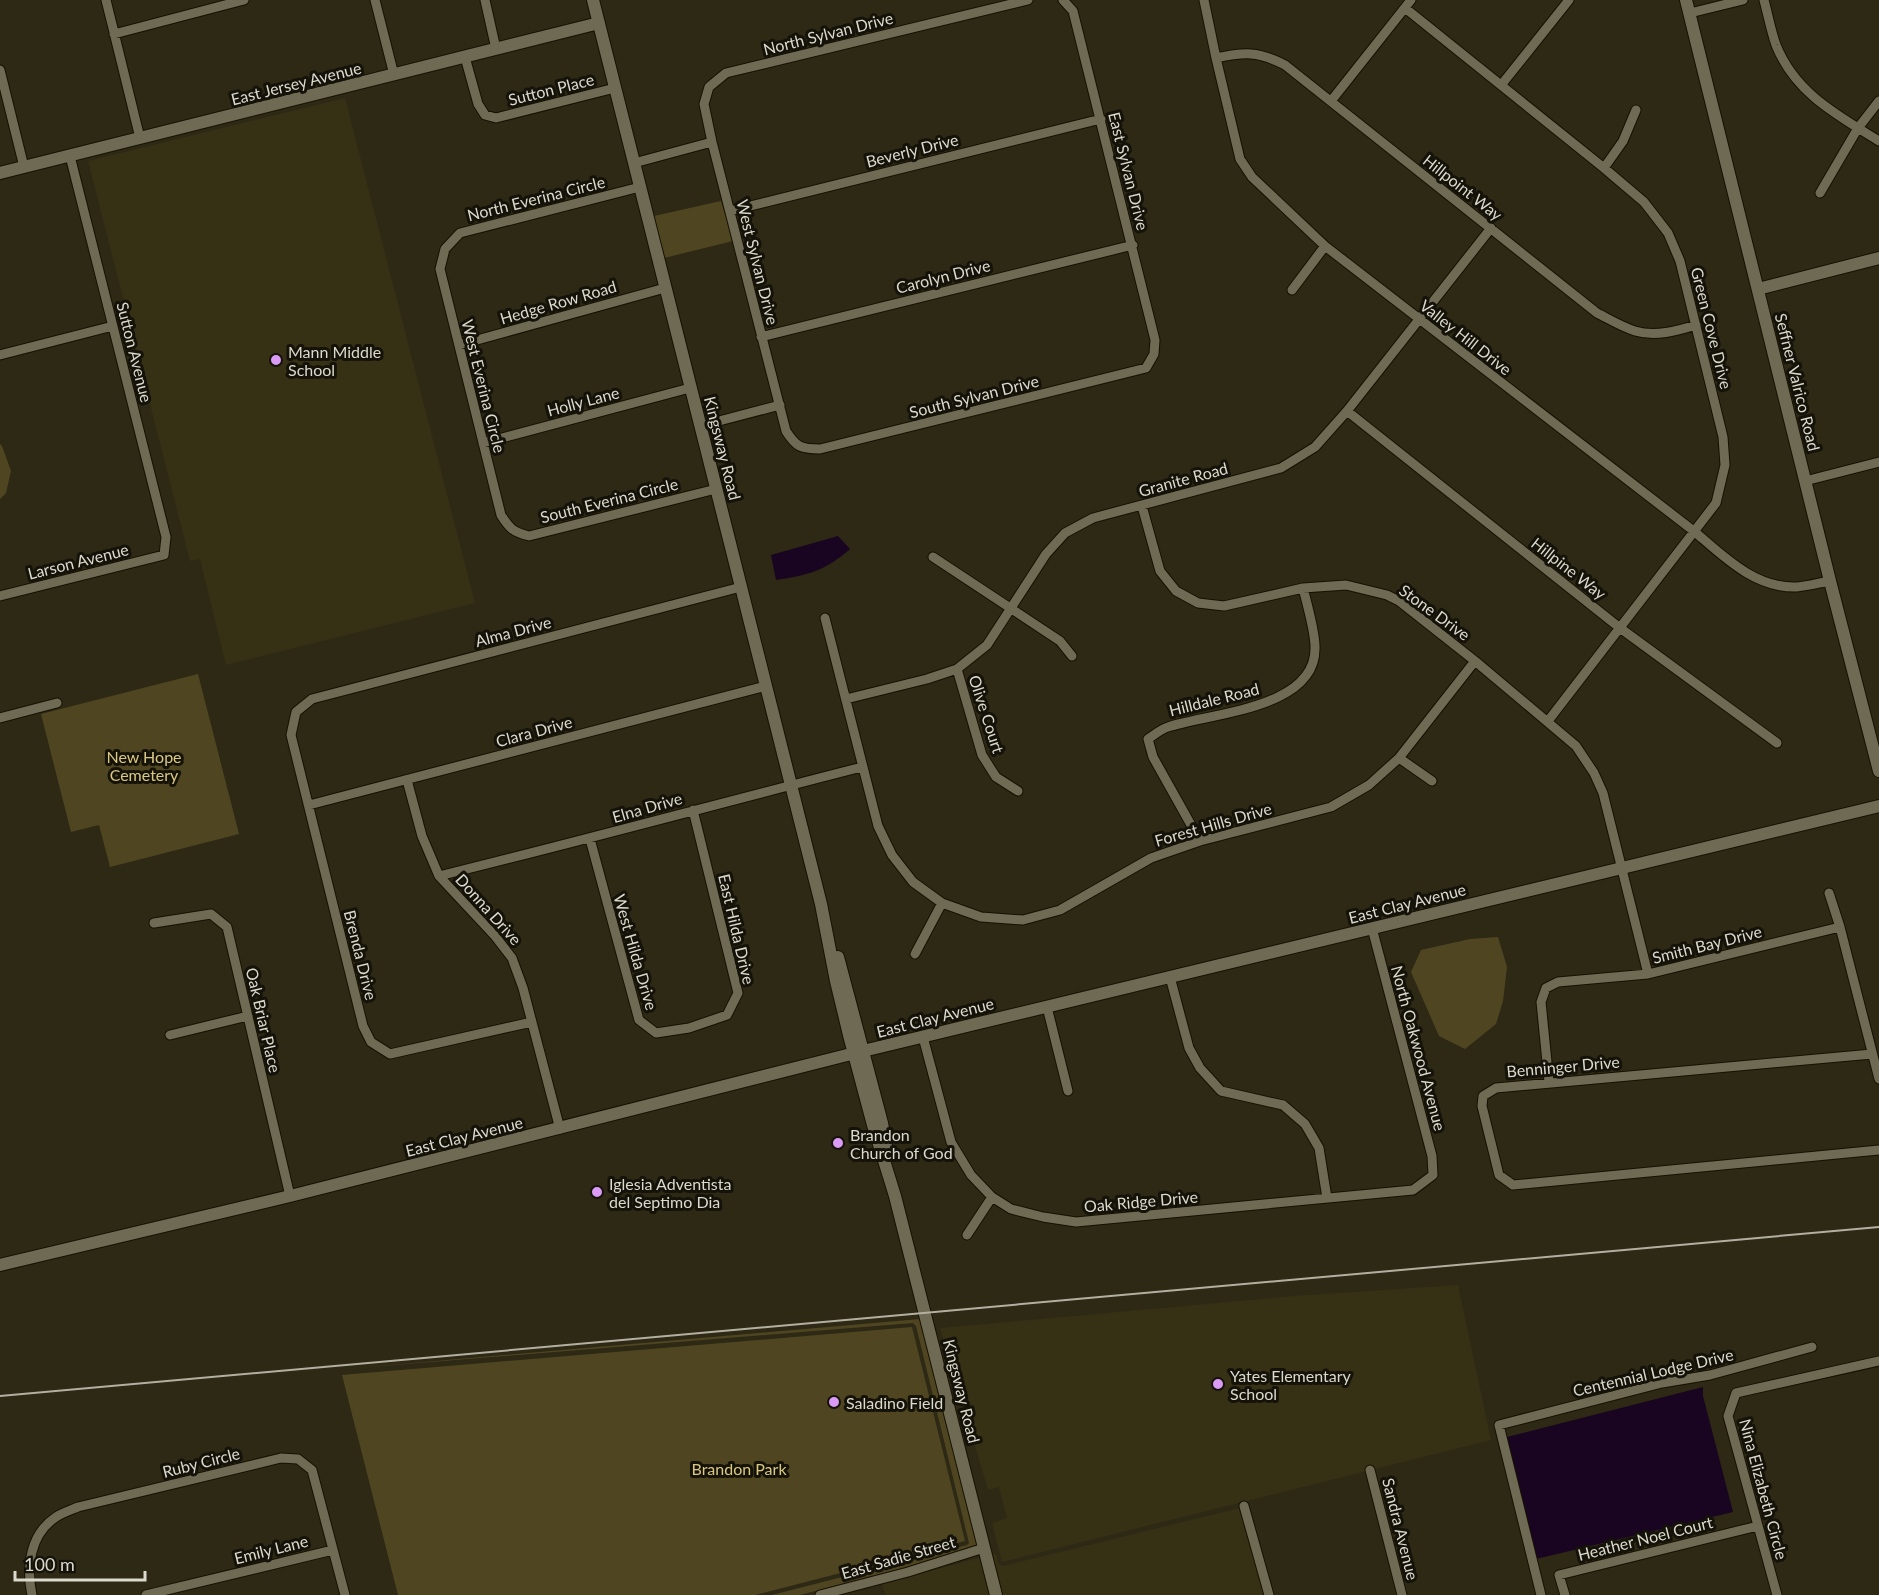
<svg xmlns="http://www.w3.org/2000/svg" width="1879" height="1595" viewBox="0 0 1879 1595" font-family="Lato,sans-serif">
<rect width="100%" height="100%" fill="#2e2915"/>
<path fill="#363015" d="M 345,98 L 475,603 L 226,665 L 200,559 L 190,561 L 88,161 Z
M 1458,1285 L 1491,1440 L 1002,1562 L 992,1523 L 1007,1518 L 999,1487 L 988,1490 L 940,1328 L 1294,1296 Z
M 1240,1508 L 1264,1595 L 1001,1595 L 991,1555 L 996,1554 L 999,1564 L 1003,1566 Z
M 982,1557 L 992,1595 L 885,1595 L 882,1584 Z"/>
<path fill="#4f4621" d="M 721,201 L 733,241 L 664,258 L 654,216 Z
M 0,444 L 2,446 L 11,471 L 6,493 L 0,499 Z
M 198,674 L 239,834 L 110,867 L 99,825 L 71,832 L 41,714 Z
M 1498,937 L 1507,967 L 1503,1001 L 1496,1024 L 1465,1049 L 1439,1036 L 1411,972 L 1421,950 L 1470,939 Z
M 920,1319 L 979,1544 L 907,1567 L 800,1595 L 772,1595 L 967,1545 L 969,1543 L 916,1326 L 913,1323 L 344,1369 Z
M 912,1327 L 965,1541 L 755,1595 L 398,1595 L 342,1375 Z"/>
<path fill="#190522" d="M 838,536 L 850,549 C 825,571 808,575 776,580 L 771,555 Z
M 1703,1387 L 1703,1396 L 1733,1512 L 1536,1559 L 1507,1437 Z"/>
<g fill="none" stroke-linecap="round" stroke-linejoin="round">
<g stroke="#161101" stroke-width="11">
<path id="minor" d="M 106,0 L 140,138
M 375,0 L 394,75
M 485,0 L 496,49
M 1028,0 L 726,73 L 709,87 L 704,104 L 712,142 L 786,431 C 796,447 801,449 820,449 L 1146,368 L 1154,354 L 1155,340 L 1073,11 L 1063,0
M 1204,0 L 1216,58 L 1240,159 L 1252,177 L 1325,246 L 1695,532 C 1724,557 1756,589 1797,587 C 1808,586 1819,583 1830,581
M 1764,0 C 1768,15 1771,31 1776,45 C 1795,93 1837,115 1879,141
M 1405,8 L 1604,168 L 1644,202 L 1668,233 L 1680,261 L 1723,437 L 1725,465 L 1716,503 L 1548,721
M 1690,13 L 1743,0
M 114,34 L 244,0
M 465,57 L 478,104 L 485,115 L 496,118 L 615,88
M 1216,58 C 1244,52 1258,51 1285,65 L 1597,313 C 1609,319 1622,327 1635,331 C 1655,337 1677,331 1696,325
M 0,70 L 24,167
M 1502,84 L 1569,0
M 1331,101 L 1411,0
M 634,163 L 712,142
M 1604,168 L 1623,141 L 1636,110
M 640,187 L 460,233 L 445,249 L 440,269 L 501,515 C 510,529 513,532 529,536 L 716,489
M 1820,193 L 1858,128 L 1879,101
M 730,211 L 1101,119
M 1292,290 L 1325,246
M 761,337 L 1133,245
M 459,345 L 665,288
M 0,355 L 113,326
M 1347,411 L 1620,628 L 1777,743
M 700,426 L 780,405
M 483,443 L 690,388
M 1805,481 L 1879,462
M 1142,506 L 1160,571 L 1176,591 L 1198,603 L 1224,606 L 1303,588 L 1346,585 L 1387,595 L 1399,601 L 1475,661 L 1576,746 L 1594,773 L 1603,793 L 1648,974
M 933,557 L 1060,641 L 1072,656
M 0,596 L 164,555 L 166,537 L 70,156
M 825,618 L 878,826 L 892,855 L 913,882 L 942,903 L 981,917 L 1023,920 L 1060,910 L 1151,858 L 1200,841 L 1331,807 L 1369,785 L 1399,758 L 1475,661
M 957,669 L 982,755 L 996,777 L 1018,791
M 846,699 L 927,679 L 957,669 L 987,645 L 1046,554 L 1065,533 L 1093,518 L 1281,468 L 1315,447 L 1347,411 L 1491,228
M 0,718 L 57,703
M 1399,758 L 1432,781
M 407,780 L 422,836 L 439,876 L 495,936 L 512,958 L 523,988 L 560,1129
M 309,805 L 766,686
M 590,839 L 639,1020 L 656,1033 L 689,1028 L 727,1015 L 738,993 L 693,810
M 1200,841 L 1153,757 L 1148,739 C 1154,735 1161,729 1168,727 C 1210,713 1317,709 1315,647 C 1315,631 1307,604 1303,588
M 439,876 C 581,841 721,803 862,767
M 1829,893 L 1840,927 L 1879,1079
M 154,923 L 211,914 L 227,927 L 290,1196
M 915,954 L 942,903
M 1170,977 L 1189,1048 L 1200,1068 L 1221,1091 L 1283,1105 L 1305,1124 L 1319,1148 L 1327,1198
M 1047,1007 L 1068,1091
M 532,1022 L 390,1054 L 371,1042 L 363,1026 L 291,735 L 296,712 L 312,699 L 741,587
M 170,1035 L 248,1016
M 923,1037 L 951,1142 L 971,1175 L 992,1197 L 1011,1209 L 1043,1217 L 1076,1222 L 1413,1190 L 1433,1175 L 1432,1156 L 1372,928
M 1872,1054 L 1496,1088 L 1483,1096 L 1482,1106 L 1499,1175 L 1513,1185 L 1879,1150
M 1549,1082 L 1541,1002 L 1546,988 L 1558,982 L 1648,974 L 1840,927
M 967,1235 L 992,1197
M 1370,1470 L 1402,1595
M 1244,1506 L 1269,1595
M 32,1595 C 26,1567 30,1534 56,1517 C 62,1513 71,1510 78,1507 L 281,1458 L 298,1459 L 312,1470 L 345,1595
M 146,1595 L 333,1550
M 820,1595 L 908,1572 L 984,1548
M 1541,1595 L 1499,1425 L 1662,1383 L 1710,1375 L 1812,1347
M 1565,1595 L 1559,1575 L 1758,1526
M 1777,1595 L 1728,1416 L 1736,1393 L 1879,1361"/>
</g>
<g stroke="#161101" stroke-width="14">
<path id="tertiary" d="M 593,0 L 821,904 L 836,981 L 850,1039 L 873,1125 L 895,1196 L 996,1595
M 1686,0 L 1830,581 L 1879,771
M 0,173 L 599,23
M 1758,289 L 1879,258
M 838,957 L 882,1123 L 886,1146
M 0,1265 L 290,1196 L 863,1051 L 1879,806"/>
</g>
<use href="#minor" stroke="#6f6a54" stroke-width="9"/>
<use href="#tertiary" stroke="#6f6a54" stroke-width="12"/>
<path stroke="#b3afa1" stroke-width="2" d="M 0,1396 L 1879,1227"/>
</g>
<g fill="#da9af6" stroke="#141209" stroke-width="2">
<circle cx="276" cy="360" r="6"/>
<circle cx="838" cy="1143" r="6"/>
<circle cx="597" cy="1192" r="6"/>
<circle cx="1218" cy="1384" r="6"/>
<circle cx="834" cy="1402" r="6"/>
</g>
<g text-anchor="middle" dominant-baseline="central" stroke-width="6" stroke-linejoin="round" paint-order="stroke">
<g font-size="16" fill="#dcd9cd" stroke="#141209">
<text transform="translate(828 33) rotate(-14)">North Sylvan Drive</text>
<text transform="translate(296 83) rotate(-14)">East Jersey Avenue</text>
<text transform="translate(551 89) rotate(-14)">Sutton Place</text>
<text transform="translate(912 150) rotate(-14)">Beverly Drive</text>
<text transform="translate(1129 171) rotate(76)">East Sylvan Drive</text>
<text transform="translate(1463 187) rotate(38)">Hillpoint Way</text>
<text transform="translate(536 198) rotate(-14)">North Everina Circle</text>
<text transform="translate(758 262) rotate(76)">West Sylvan Drive</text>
<text transform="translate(943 276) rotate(-14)">Carolyn Drive</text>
<text transform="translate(558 302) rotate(-16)">Hedge Row Road</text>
<text transform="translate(1712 328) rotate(76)">Green Cove Drive</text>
<text transform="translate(1466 337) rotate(38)">Valley Hill Drive</text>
<text transform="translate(135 352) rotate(76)">Sutton Avenue</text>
<text transform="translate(1798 382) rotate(76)">Seffner Valrico Road</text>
<text transform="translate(484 386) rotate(76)">West Everina Circle</text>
<text transform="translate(974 396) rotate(-14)">South Sylvan Drive</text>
<text transform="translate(583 401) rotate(-15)">Holly Lane</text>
<text transform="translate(723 448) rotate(76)">Kingsway Road</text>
<text transform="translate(1183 479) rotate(-15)">Granite Road</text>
<text transform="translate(609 500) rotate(-14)">South Everina Circle</text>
<text transform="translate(78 561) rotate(-14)">Larson Avenue</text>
<text transform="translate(1569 568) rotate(38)">Hillpine Way</text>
<text transform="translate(1435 612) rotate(36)">Stone Drive</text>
<text transform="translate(513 631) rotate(-15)">Alma Drive</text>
<text transform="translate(1214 699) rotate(-14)">Hilldale Road</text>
<text transform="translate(987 714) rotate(72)">Olive Court</text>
<text transform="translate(534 731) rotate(-15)">Clara Drive</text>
<text transform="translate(647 807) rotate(-16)">Elna Drive</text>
<text transform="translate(1213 824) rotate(-16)">Forest Hills Drive</text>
<text transform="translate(1407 903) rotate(-14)">East Clay Avenue</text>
<text transform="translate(489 909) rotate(48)">Donna Drive</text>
<text transform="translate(737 929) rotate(77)">East Hilda Drive</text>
<text transform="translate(1707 944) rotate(-14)">Smith Bay Drive</text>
<text transform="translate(636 952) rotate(74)">West Hilda Drive</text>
<text transform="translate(361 955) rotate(76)">Brenda Drive</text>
<text transform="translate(935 1017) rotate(-14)">East Clay Avenue</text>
<text transform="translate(264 1020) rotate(77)">Oak Briar Place</text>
<text transform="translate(1419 1048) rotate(75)">North Oakwood Avenue</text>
<text transform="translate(1563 1066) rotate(-5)">Benninger Drive</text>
<text transform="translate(464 1136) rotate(-14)">East Clay Avenue</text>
<text transform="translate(1141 1201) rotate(-5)">Oak Ridge Drive</text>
<text transform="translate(1653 1372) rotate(-13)">Centennial Lodge Drive</text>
<text transform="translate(962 1391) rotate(76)">Kingsway Road</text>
<text transform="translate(201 1462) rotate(-14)">Ruby Circle</text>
<text transform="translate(1764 1489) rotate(75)">Nina Elizabeth Circle</text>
<text transform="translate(1401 1529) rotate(76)">Sandra Avenue</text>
<text transform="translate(1645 1538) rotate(-14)">Heather Noel Court</text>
<text transform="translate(271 1549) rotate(-14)">Emily Lane</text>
<text transform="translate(898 1557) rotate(-16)">East Sadie Street</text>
</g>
<g font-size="16" fill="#dcd9cd" stroke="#141209" text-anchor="start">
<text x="288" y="351">Mann Middle<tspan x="288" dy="18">School</tspan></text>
<text x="850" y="1134">Brandon<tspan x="850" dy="18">Church of God</tspan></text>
<text x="609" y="1183">Iglesia Adventista<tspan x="609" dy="18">del Septimo Dia</tspan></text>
<text x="1230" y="1375">Yates Elementary<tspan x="1230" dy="18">School</tspan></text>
<text x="846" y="1402">Saladino Field</text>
</g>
<g font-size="16" fill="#dac880" stroke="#141209">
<text x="144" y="756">New Hope<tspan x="144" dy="18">Cemetery</tspan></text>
<text x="739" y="1468">Brandon Park</text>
</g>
</g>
<path d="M15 1571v9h130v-9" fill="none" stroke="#dcd9cd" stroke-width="3"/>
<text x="24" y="1571" font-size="18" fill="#dcd9cd" stroke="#141209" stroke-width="4.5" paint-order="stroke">100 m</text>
</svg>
